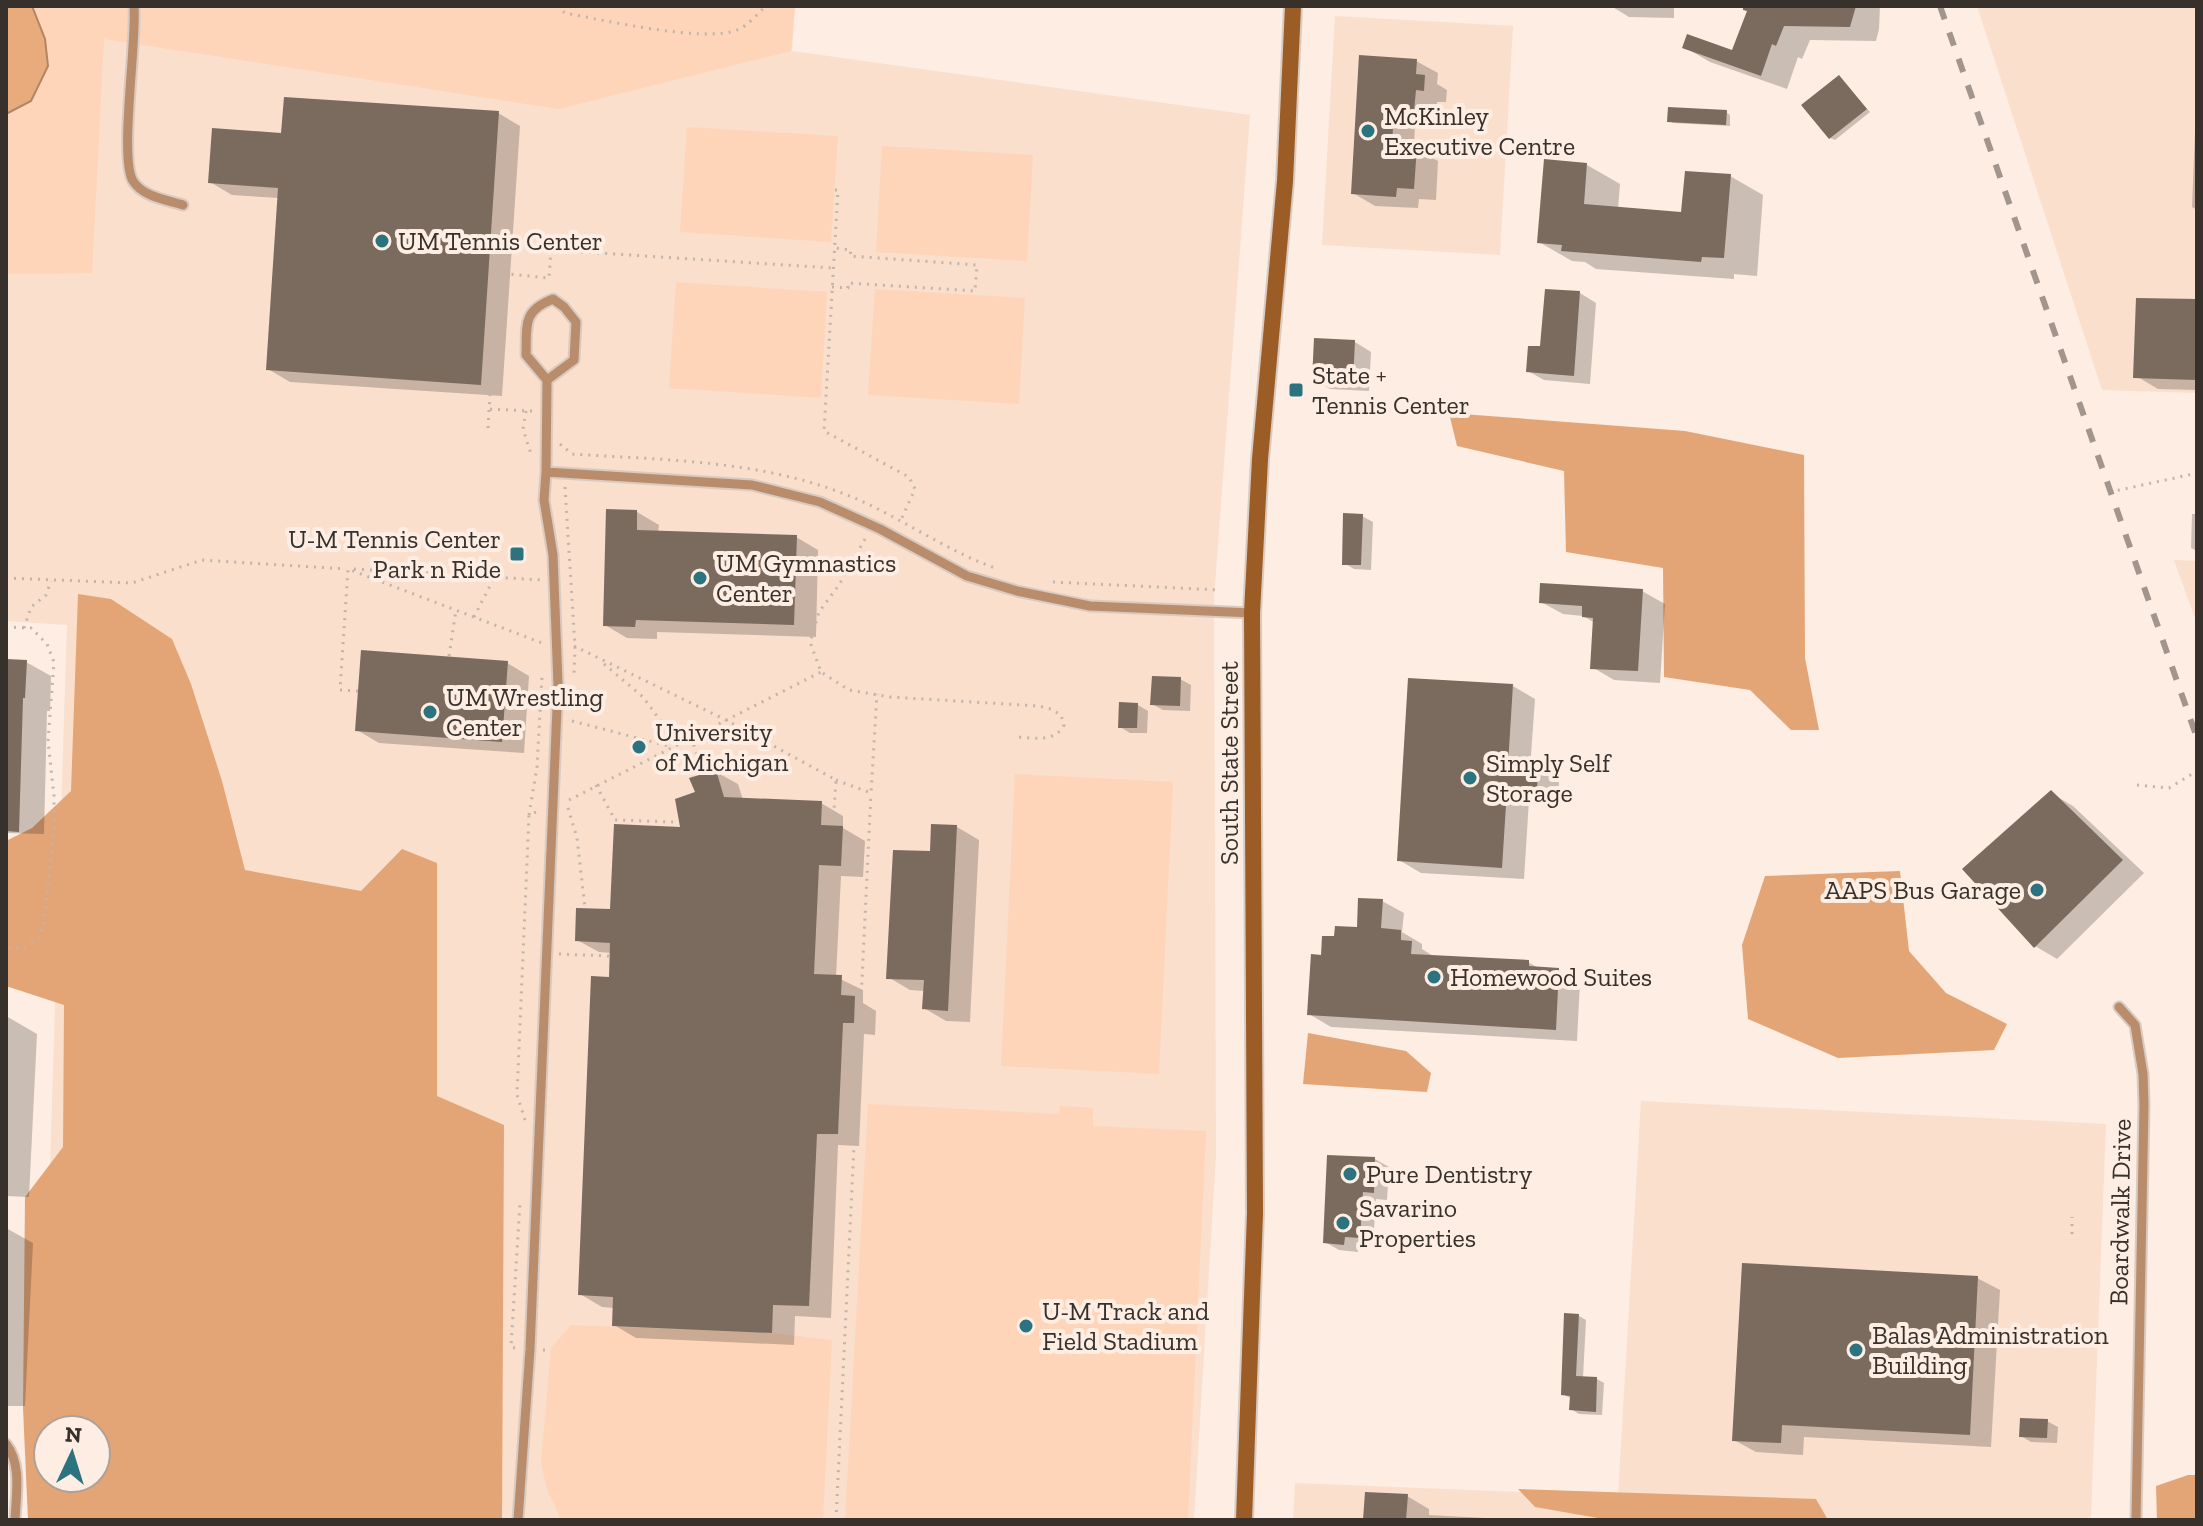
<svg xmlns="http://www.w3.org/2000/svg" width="2203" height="1526" viewBox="0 0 2203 1526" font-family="'Zilla Slab',serif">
<rect width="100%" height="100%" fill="#fdede2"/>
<path fill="#f9dfcc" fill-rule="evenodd" d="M 6,6 L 795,6 L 792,51 L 1250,115 L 1214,598 L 1216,1154 L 1194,1520 L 39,1520 L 67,625 L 6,621 ZM 48,1430 L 96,1430 L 96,1478 L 48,1478 Z
M 1977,6 L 2197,6 L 2197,393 L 2102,390 Z
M 1335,16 L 1513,26 L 1500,255 L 1322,245 Z
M 2174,560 L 2197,561 L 2197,624 Z
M 1641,1101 L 2106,1124 L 2091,1518 L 2087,1517 L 2086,1520 L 1293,1520 L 1295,1483 L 1618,1496 Z"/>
<path fill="#fed5b8" d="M 6,6 L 795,6 L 791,51 L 559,109 L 104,39 L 92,273 L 6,274 Z
M 687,127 L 838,136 L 831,242 L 680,232 Z
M 882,146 L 1033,155 L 1027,261 L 876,252 Z
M 676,282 L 827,292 L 821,398 L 669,388 Z
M 875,289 L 1025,298 L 1019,404 L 868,395 Z
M 1015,774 L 1173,782 L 1159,1074 L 1001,1066 Z
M 868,1104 L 1059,1114 L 1060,1106 L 1093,1108 L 1093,1126 L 1206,1131 L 1188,1520 L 845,1520 Z
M 571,1325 L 772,1333 L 832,1340 L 823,1520 L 561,1520 L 547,1489 L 541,1463 L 551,1348 Z"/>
<path fill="#e3a576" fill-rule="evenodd" d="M 1449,413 L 1685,431 L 1804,455 L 1805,658 L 1819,730 L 1791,730 L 1750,690 L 1664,677 L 1663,568 L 1566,552 L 1564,471 L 1457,446 Z
M 78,594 L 111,599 L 172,639 L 191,684 L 222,781 L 245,870 L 361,891 L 402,849 L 437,863 L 437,1096 L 504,1125 L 502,1520 L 28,1520 L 23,1408 L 25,1197 L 63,1147 L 64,1005 L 6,986 L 6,841 L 32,828 L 71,791 ZM 96,1430 L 96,1478 L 48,1478 L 48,1430 Z
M 1900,871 L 1909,951 L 1946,993 L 2007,1024 L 1994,1050 L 1838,1058 L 1748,1019 L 1742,945 L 1765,876 Z
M 1308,1033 L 1406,1051 L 1431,1073 L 1427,1092 L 1303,1084 Z
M 2188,1475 L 2197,1475 L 2197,1520 L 2157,1520 L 2156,1486 Z
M 1518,1489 L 1816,1499 L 1828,1520 L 1609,1520 L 1535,1507 Z"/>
<path fill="#e8ab7b" stroke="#b38663" stroke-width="2" d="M 6,6 L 32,6 L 45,39 L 48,66 L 31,101 L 6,114 Z"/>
<path fill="#0003" d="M 1611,6 L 1674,6 L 1674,18 L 1629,17 Z
M 1751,6 L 1880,6 L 1879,29 L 1876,41 L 1810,40 L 1802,59 L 1798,57 L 1787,89 L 1710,62 L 1684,47 L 1733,52 Z
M 1416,61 L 1438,73 L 1437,84 L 1447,90 L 1446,102 L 1437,102 L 1436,123 L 1415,121 L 1414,148 L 1438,161 L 1436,200 L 1419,199 L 1418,208 L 1375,206 L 1353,193 Z
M 1839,77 L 1870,112 L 1835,140 L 1830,138 Z
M 2196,106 L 2197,106 L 2197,210 L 2192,207 Z
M 1726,112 L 1730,115 L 1730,126 L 1673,123 L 1669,121 Z
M 498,113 L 520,126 L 502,396 L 290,382 L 268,369 L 279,198 L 232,195 L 210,182 L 283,135 Z
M 1587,165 L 1620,184 L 1618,209 L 1683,214 L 1730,176 L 1763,195 L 1757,276 L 1734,274 L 1734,279 L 1596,269 L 1585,262 L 1572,261 L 1539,242 Z
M 1580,293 L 1596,303 L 1590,384 L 1544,380 L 1528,371 Z
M 2197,301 L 2197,390 L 2158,389 L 2136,376 Z
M 1355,342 L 1371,352 L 1369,391 L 1330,389 L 1314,379 Z
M 637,512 L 659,525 L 658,533 L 796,537 L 818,550 L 816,637 L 657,632 L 657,639 L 627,638 L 605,625 Z
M 2192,514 L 2197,514 L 2197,551 L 2191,548 Z
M 1362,516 L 1373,522 L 1371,570 L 1354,569 L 1344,563 Z
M 1642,591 L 1665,604 L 1660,683 L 1614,680 L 1592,667 L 1595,623 L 1583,616 L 1563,614 L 1541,602 Z
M 6,661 L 26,662 L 51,676 L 50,711 L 47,711 L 44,834 L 6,833 Z
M 507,663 L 529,676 L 524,753 L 379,743 L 357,730 Z
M 1180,679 L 1191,685 L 1190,711 L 1163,710 L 1152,704 Z
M 1513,686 L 1535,699 L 1530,769 L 1537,769 L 1559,782 L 1558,802 L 1529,800 L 1524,879 L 1421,873 L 1399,860 Z
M 1138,705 L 1148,711 L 1147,733 L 1130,733 L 1120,727 Z
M 716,772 L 738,784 L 743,800 L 821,803 L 843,816 L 843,828 L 865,841 L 863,877 L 841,876 L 836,977 L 863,990 L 863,1003 L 876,1011 L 875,1035 L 864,1034 L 859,1146 L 838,1145 L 831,1318 L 795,1316 L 794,1345 L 636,1338 L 614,1325 L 615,1308 L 602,1307 L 580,1294 L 612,953 L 599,952 L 577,940 L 612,911 L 682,829 L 697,793 Z
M 2051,793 L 2073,806 L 2144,873 L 2057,959 L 2035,946 Z
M 957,827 L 979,840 L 970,1022 L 946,1021 L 924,1008 L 925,991 L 910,990 L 888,977 L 931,854 Z
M 1382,901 L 1404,913 L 1402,932 L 1422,944 L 1422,949 L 1433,956 L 1528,962 L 1540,969 L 1559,970 L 1580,982 L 1577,1041 L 1331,1027 L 1309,1014 L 1323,957 L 1336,938 L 1359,929 Z
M 6,1016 L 37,1034 L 29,1197 L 6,1196 Z
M 1375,1159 L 1389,1167 L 1387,1200 L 1376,1199 L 1373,1245 L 1358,1244 L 1358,1252 L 1339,1250 L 1325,1242 Z
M 6,1228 L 33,1243 L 25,1406 L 6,1406 Z
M 1977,1278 L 2000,1290 L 1991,1447 L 1804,1437 L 1803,1455 L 1756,1452 L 1734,1440 Z
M 1579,1316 L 1586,1320 L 1583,1378 L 1597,1379 L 1604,1383 L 1602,1415 L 1579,1414 L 1571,1409 L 1570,1398 L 1563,1394 Z
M 2047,1421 L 2058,1427 L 2057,1443 L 2031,1442 L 2021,1436 Z
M 1407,1496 L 1429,1509 L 1429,1515 L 1522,1520 L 1365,1520 Z"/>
<path fill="#7b6a5e" d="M 1743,6 L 1856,6 L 1850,27 L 1784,26 L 1776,46 L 1772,44 L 1761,76 L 1682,48 L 1687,34 L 1732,50 L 1747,11 L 1743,10 Z
M 1359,55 L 1417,59 L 1416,74 L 1425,75 L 1424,91 L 1416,90 L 1414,111 L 1394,110 L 1392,145 L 1417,146 L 1414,189 L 1397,188 L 1396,197 L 1351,194 Z
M 1839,75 L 1867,109 L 1829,139 L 1801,105 Z
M 284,97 L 499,111 L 481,385 L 266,370 L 278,188 L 208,183 L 212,128 L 281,133 Z
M 1668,107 L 1727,110 L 1726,125 L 1667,122 Z
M 1544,159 L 1587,163 L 1584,204 L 1681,212 L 1685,171 L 1731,174 L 1724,258 L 1702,257 L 1701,262 L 1561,251 L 1562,245 L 1537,243 Z
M 1545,289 L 1580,291 L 1574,376 L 1526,372 L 1528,346 L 1540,346 Z
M 2136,298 L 2197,299 L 2197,380 L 2133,378 Z
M 1314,338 L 1355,340 L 1353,383 L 1312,380 Z
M 606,509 L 637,510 L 637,530 L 797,535 L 794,625 L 636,620 L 635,627 L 603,626 Z
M 1343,513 L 1363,514 L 1361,565 L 1342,565 Z
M 1540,583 L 1643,589 L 1638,671 L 1590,669 L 1593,618 L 1582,617 L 1582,606 L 1539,603 Z
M 361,650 L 508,661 L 502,742 L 355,731 Z
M 6,659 L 27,660 L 25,698 L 23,698 L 19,832 L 6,831 Z
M 1152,676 L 1181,677 L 1180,706 L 1150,705 Z
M 1408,678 L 1513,684 L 1508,765 L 1538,767 L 1537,790 L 1507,789 L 1502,868 L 1397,861 Z
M 1119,702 L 1138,703 L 1137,728 L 1118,728 Z
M 716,770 L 724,797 L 822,801 L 821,825 L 843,826 L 841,866 L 819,865 L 814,974 L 842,975 L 841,995 L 855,996 L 854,1023 L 843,1023 L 838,1134 L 817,1134 L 809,1306 L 773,1305 L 772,1333 L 612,1326 L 613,1297 L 578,1295 L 591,976 L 609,977 L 610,943 L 575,941 L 576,908 L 610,909 L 614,824 L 680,827 L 675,799 L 695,792 L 689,778 Z
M 2051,790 L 2123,860 L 2034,948 L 1962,869 Z
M 931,824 L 957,825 L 948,1011 L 922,1009 L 924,980 L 886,979 L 893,850 L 930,851 Z
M 1358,898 L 1383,899 L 1381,928 L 1401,930 L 1401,940 L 1412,941 L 1411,954 L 1529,960 L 1529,966 L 1559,968 L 1556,1030 L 1307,1015 L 1311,954 L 1321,955 L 1322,936 L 1334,936 L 1335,926 L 1357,927 Z
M 1327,1155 L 1375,1157 L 1374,1193 L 1363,1192 L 1360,1238 L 1345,1237 L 1344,1245 L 1323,1243 Z
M 1742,1263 L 1978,1276 L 1970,1435 L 1782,1425 L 1781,1443 L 1732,1441 Z
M 1564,1313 L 1579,1314 L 1576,1376 L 1597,1377 L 1596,1412 L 1569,1410 L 1570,1396 L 1561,1395 Z
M 2020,1418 L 2048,1419 L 2047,1438 L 2019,1437 Z
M 1365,1492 L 1408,1494 L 1406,1520 L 1363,1520 Z"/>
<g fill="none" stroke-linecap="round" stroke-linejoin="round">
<g stroke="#d9cbc1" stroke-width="13">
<path id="lane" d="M 134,6 C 137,42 119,158 133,181 C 143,197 167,200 183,205
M 546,472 L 547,380 L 574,360 L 576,322 L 564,307 L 553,299 C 522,311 527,325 526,355 L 547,380
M 2119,1007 L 2135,1025 L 2143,1074 L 2144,1105 L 2136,1520
M 6,1444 C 22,1464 16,1495 15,1520
M 518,1520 L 530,1349 L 558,684 L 553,555 L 544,500 L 546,472 L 752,485 L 820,502 L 880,529 L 967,576 L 1017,591 L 1090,606 L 1252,613"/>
</g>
<g stroke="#d9cbc1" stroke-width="20">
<path id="secondary" d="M 1244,1520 L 1255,1213 L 1252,613 L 1260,459 L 1285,181 L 1293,6"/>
</g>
<path stroke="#c1b4ab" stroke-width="3" stroke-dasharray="2 6" stroke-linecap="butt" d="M 557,6 L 565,13 C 603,20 704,43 737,30 C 748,26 758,13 766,6
M 835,190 L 838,190 L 824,431 L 909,477 L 915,489 L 901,520
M 832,287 L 848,288 L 848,283 L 975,291 L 977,265 L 850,256 L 851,250 L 834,248
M 526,411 L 523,429 L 531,454
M 532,411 L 489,409 L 499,273 L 549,278 L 551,250 L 833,268
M 488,428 L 489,409
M 560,444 L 572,454 C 663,460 756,460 842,493 C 895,513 942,549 995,568
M 565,487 L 575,647 L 574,675
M 2110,492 L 2193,474
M 865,539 L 839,585 L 819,612 L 810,642 L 821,672 L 849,690 L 890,697 L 1039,706 L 1051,709 L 1061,715 L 1064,725 C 1054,744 1032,737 1014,737
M 354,569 L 542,580
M 6,578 L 132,583 L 202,560 L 346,569
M 1053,582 L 1220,590
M 474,617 L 494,578
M 6,627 L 31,628 L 47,644 L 54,662 L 48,741 L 54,796 L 54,828 L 44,923 L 38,939 L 25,947 L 6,949
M 24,628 L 31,607 L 46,595 L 51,581
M 574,646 L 726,720 L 836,780 L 833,826
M 449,656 L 456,610
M 604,664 L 643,697 L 677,743
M 358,691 L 340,690 L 348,569 L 542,643
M 505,694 L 541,699
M 572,721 L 672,747
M 691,737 L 704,773
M 836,780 L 871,793 L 877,694
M 596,785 L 615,820 L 674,822
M 2137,785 L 2169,788 L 2197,771
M 569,800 L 821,672
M 568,808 L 577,838 L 585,908
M 529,815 L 537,767 L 542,676
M 559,954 L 610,956
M 525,1120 L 517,1095 L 529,815 L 539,811
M 2072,1234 L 2072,1217
M 515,1348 L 511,1347 L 520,1203
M 543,1350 L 551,1350
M 836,1520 L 871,793"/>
<use href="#lane" stroke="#b98d6c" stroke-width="9"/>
<use href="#secondary" stroke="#9b5c26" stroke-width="16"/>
<path stroke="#a1958d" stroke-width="6" stroke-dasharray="14 14" stroke-linecap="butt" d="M 1940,6 L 2197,738"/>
</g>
<g fill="#2b737e" stroke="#fdede2" stroke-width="3">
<circle cx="1368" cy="131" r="8"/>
<circle cx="382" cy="241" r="8"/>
<rect x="1288" y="382" width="16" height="16" rx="4"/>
<rect x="509" y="546" width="16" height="16" rx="4"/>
<circle cx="700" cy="578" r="8"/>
<circle cx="430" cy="712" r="8"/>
<circle cx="639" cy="747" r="8"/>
<circle cx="1470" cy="778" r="8"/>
<circle cx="2037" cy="890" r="8"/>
<circle cx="1434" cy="977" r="8"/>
<circle cx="1350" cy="1174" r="8"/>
<circle cx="1343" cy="1223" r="8"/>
<circle cx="1026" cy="1326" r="8"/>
<circle cx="1856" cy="1350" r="8"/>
</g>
<g text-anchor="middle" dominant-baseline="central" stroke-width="8" stroke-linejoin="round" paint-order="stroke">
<g font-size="26" fill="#37302b" stroke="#fdede2" text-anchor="start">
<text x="1384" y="116">McKinley<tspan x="1384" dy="30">Executive Centre</tspan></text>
<text x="398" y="241">UM Tennis Center</text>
<text x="1312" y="375">State +<tspan x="1312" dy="30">Tennis Center</tspan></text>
<text x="501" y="539" text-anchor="end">U-M Tennis Center<tspan x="501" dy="30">Park n Ride</tspan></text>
<text x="716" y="563">UM Gymnastics<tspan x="716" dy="30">Center</tspan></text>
<text x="446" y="697">UM Wrestling<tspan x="446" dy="30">Center</tspan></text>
<text x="655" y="732">University<tspan x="655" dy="30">of Michigan</tspan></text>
<text x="1486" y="763">Simply Self<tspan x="1486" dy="30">Storage</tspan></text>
<text x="2021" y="890" text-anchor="end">AAPS Bus Garage</text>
<text x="1450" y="977">Homewood Suites</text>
<text x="1366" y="1174">Pure Dentistry</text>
<text x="1359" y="1208">Savarino<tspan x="1359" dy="30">Properties</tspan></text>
<text x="1042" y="1311">U-M Track and<tspan x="1042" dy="30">Field Stadium</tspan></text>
<text x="1872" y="1335">Balas Administration<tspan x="1872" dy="30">Building</tspan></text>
</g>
<g font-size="26" fill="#37302b" stroke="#fdede2">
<text transform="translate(1229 763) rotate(-90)">South State Street</text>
<text transform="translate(2120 1212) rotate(-89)">Boardwalk Drive</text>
</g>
</g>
<rect width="2203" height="1526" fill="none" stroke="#37302b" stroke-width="16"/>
<g transform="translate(72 1454) rotate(4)"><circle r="38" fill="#fdede2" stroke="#aea199" stroke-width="2"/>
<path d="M0-6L14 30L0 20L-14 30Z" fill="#2b737e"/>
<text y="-12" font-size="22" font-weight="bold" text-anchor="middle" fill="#37302b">N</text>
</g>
</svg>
